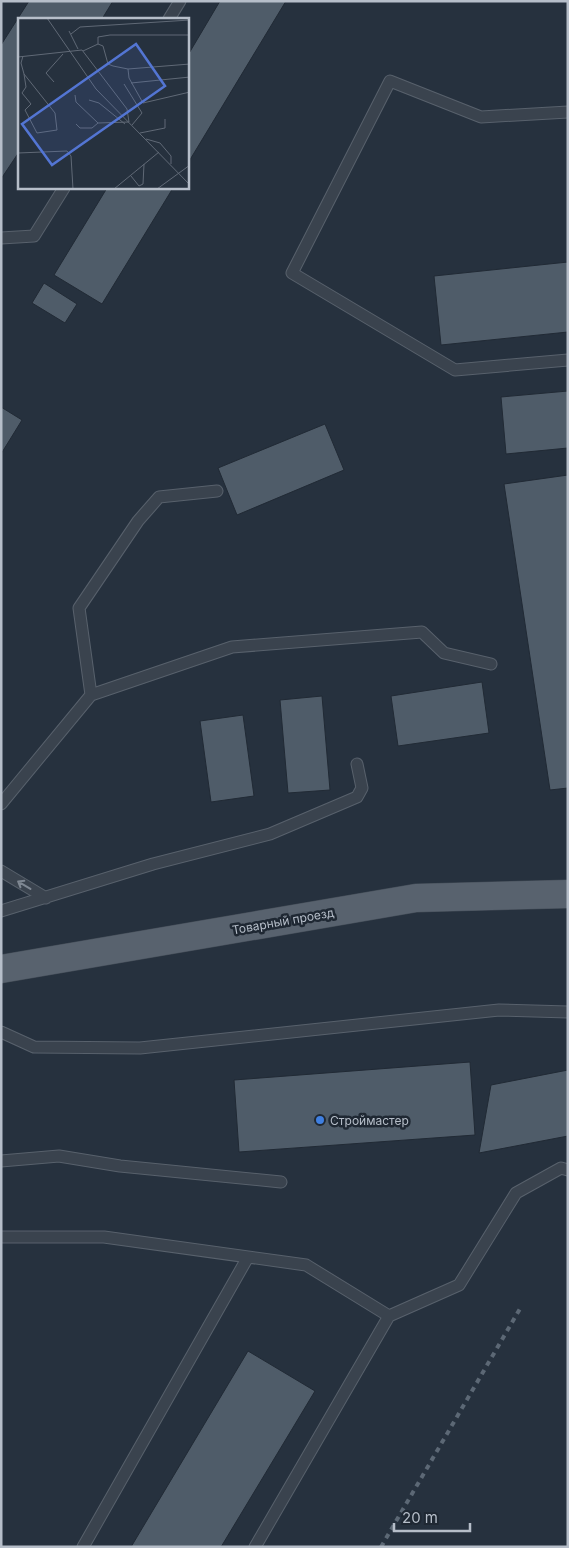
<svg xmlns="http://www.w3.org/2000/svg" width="569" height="1548" viewBox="0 0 569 1548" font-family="Inter,sans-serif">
<rect width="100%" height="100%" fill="#26313e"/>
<path fill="#4f5c69" stroke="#212a35" d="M 29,1 L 113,1 L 102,19 L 19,19 L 19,152 L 1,179 L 1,45 Z
M 220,1 L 286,1 L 188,163 L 188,55 Z
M 107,188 L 173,188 L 102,304 L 54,275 Z
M 568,262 L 568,332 L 441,345 L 434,276 Z
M 44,283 L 77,304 L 65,323 L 32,303 Z
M 568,391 L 568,448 L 506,454 L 501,397 Z
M 1,407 L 22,420 L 1,454 Z
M 325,424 L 344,470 L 237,515 L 218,468 Z
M 568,475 L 568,788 L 550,790 L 504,484 Z
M 482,682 L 489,733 L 398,746 L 391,696 Z
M 322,696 L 330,790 L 288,793 L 280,700 Z
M 243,715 L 254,796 L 211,802 L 200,721 Z
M 470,1062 L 475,1135 L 239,1152 L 234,1080 Z
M 568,1070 L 568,1136 L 479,1153 L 491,1085 Z
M 248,1351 L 315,1391 L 221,1547 L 131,1547 Z"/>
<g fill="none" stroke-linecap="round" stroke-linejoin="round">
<g stroke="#58616c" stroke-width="13">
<path id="service" d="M 169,19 L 180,1
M 568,112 L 481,117 L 390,81 L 292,273 L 455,370 L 568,360
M 1,238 L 34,236 L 64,188
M 91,695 L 232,647 L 422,632 L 444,653 L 491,664
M 1,804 L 91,695 L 79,608 L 138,521 L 159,497 L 217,491
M 1,871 L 46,898
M 1,911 L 153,864 L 270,834 L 357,797 L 362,788 L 357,764
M 1,1032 L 34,1047 L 140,1048 L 499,1010 L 568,1012
M 1,1161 L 59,1156 L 120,1166 L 281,1182
M 1,1237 L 104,1237 L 306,1265 L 389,1316
M 83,1547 L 248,1257
M 255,1547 L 389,1316 L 459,1285 L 516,1193 L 561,1168 L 568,1170"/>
</g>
<g stroke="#434c57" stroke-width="29">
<path id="primary" d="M 1,969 L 416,898 L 568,894"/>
</g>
<use href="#service" stroke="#3a434e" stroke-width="11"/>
<use href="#primary" stroke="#58626e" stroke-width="28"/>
<path stroke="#5c6875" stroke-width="4" stroke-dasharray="5 5" stroke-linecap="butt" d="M 381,1547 L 521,1307"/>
</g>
<defs><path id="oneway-shaft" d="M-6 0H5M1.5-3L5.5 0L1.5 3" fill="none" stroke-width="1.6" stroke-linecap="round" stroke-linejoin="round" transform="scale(1.25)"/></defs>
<use stroke="#7e8792" href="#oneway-shaft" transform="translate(24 885) rotate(-149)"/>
<circle fill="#3f7fe0" stroke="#1f2833" stroke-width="2" cx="320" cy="1120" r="5"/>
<g text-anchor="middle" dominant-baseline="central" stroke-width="5" stroke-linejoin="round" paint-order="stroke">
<g font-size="12" fill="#b6bec9" stroke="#1f2833">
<text transform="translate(283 921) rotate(-10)">Товарный проезд</text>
</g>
<g font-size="12" fill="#b6bec9" stroke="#1f2833" text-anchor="start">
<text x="330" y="1120">Строймастер</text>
</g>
</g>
<g transform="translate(18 18)">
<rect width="171" height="171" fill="#26313e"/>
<path fill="none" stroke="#606976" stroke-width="1" d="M 29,0 L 78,71 L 172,167M 51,13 L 60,31M 53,16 L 62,9 L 172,2M 80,26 L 85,28 L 90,46 L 95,48 L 110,51 L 172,46M 65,33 L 80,26 L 80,19 L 92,17 L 172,17M 5,38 L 3,45 L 6,56 L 37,95 L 39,112 L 19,115 L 7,92 L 13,86 L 4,75 L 8,69 L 6,56M 0,39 L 64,32 L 109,91 L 111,104 L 80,105 L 74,110 L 62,110 L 58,106M 110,51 L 111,60 L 125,85 L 172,74M 36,64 L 28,55 L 45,36M 113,65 L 172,59M 106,66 L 124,95 L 114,107M 57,77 L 58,84 L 80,105M 71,82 L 81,85 L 107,106M 122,115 L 147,110 L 147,101M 128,121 L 142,125 L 153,138 L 153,146M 0,135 L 49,133 L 53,138 L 55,171M 113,158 L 121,168 L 125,166 L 126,146M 96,171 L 141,134M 139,171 L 172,147"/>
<path fill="#5375d3" fill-opacity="0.15" stroke="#5375d3" stroke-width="2.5" d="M 118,26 L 147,68 L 34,147 L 4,106 Z"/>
<rect width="171" height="171" fill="none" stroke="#b6bec9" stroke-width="2.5"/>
</g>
<rect width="569" height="1548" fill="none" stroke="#b6bec9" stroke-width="5"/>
<path d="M394 1523v8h76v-8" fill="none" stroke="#b6bec9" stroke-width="2.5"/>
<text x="402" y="1523" font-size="15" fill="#b6bec9" stroke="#1f2833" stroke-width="4" paint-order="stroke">20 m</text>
</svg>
